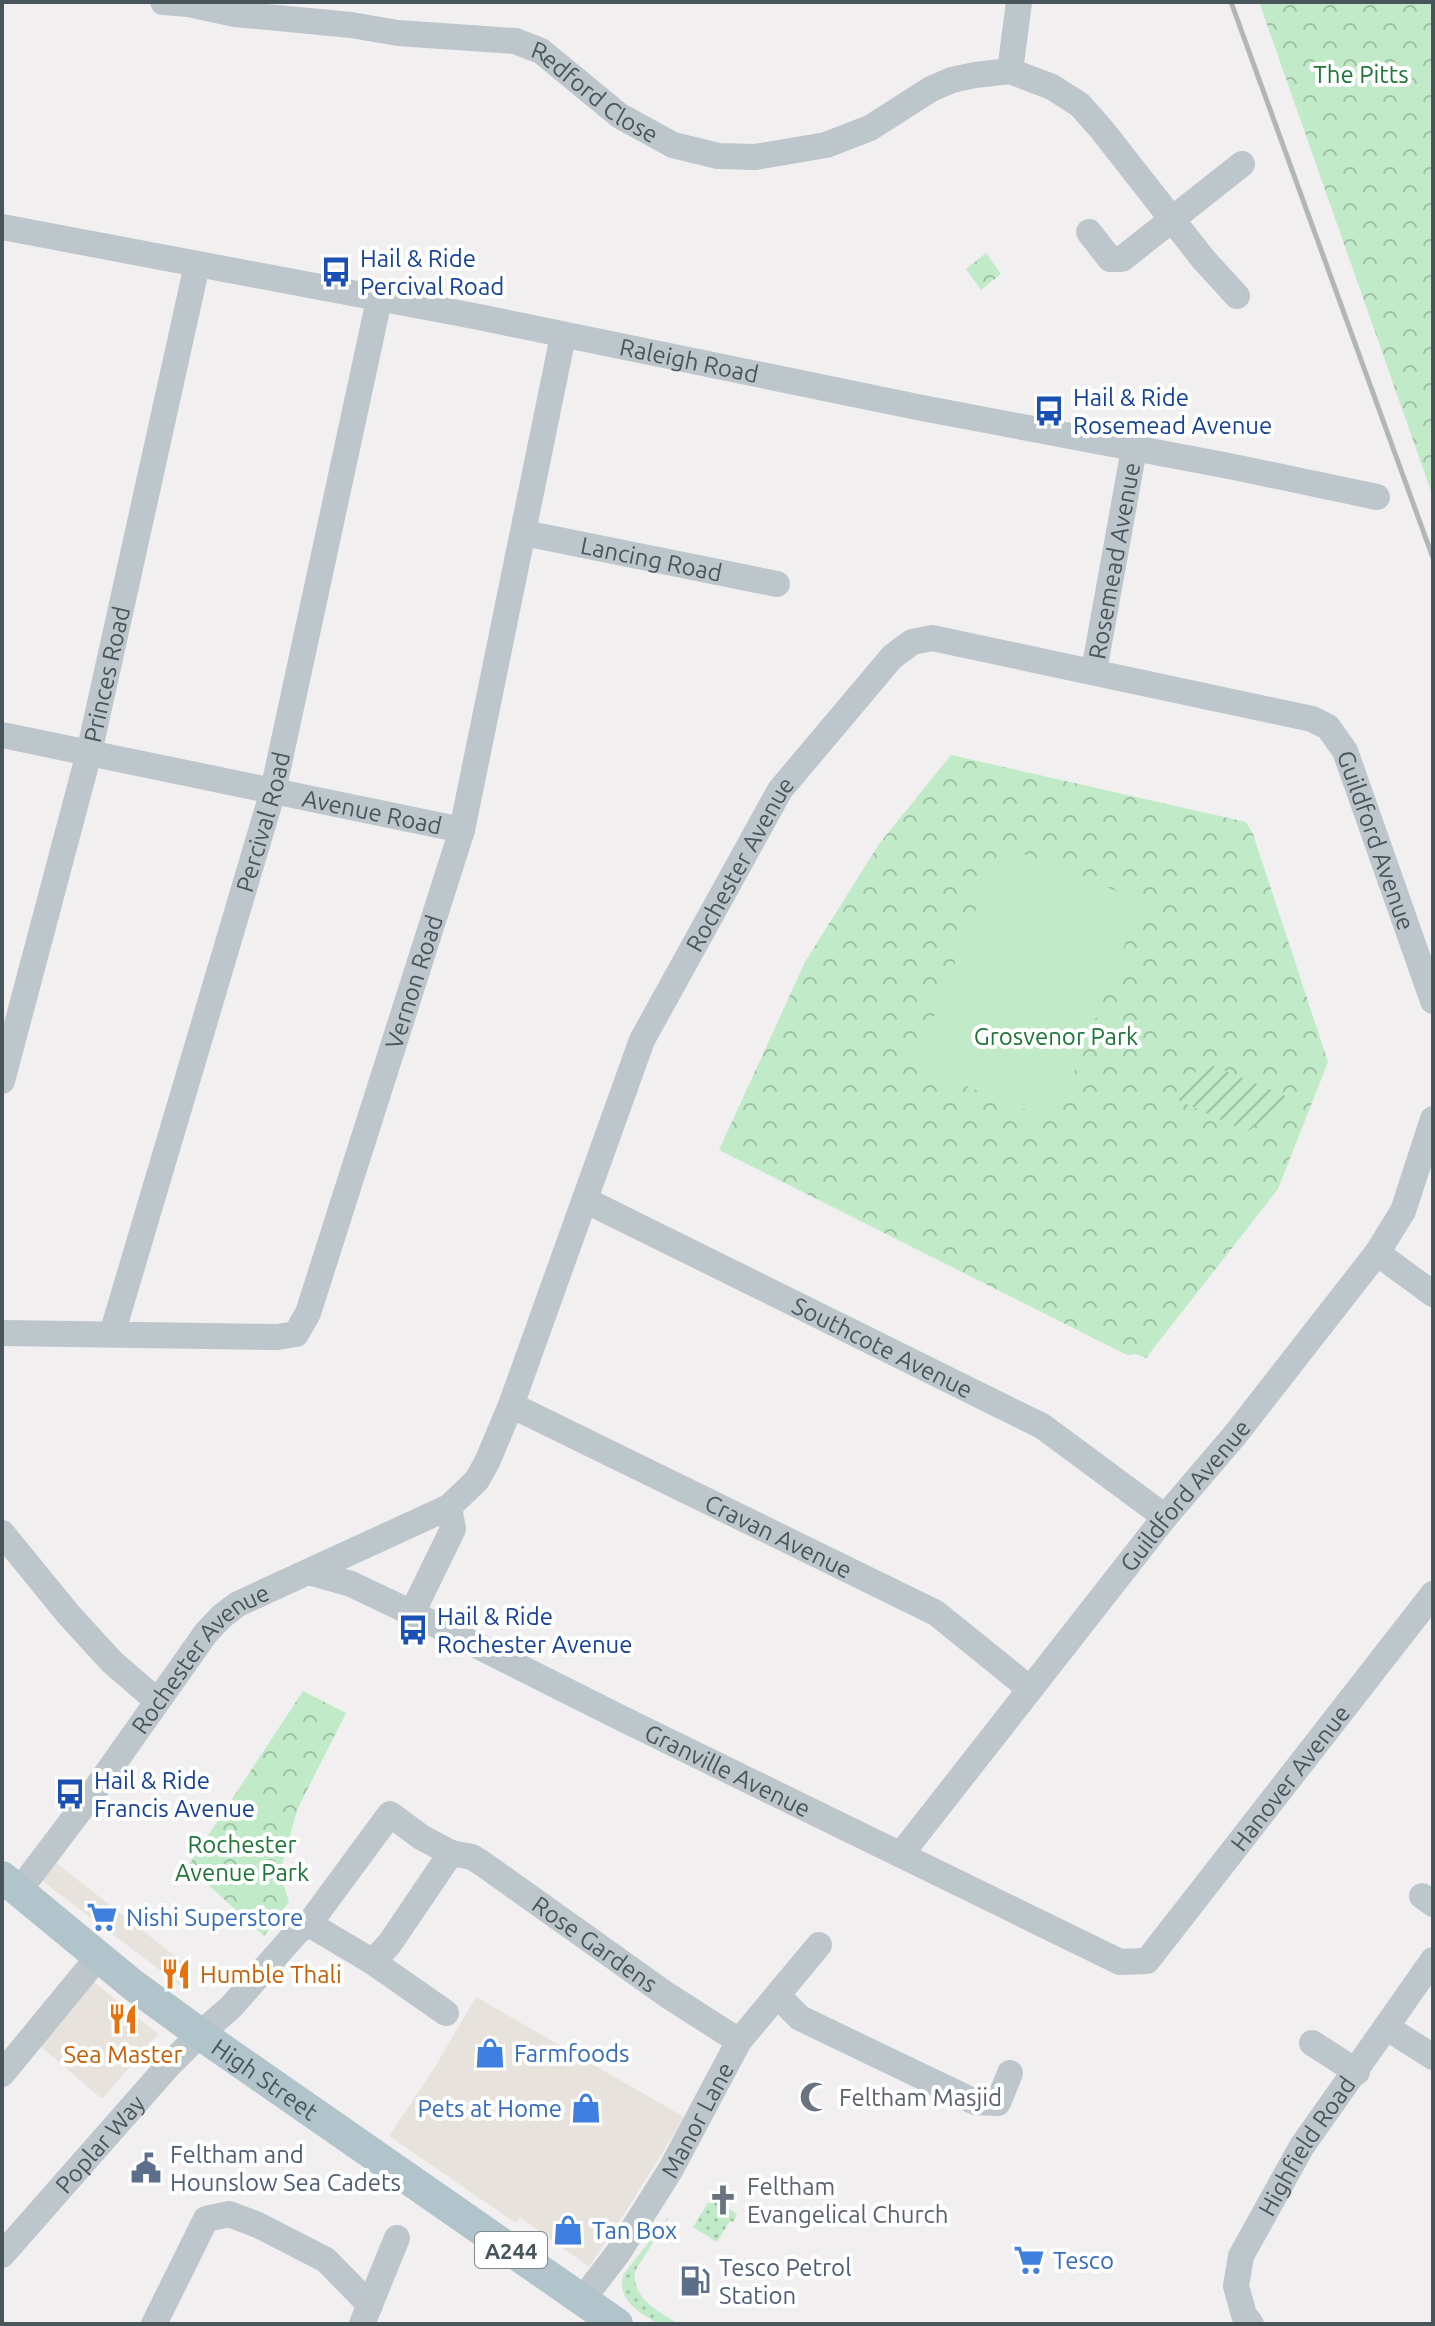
<svg xmlns="http://www.w3.org/2000/svg" width="1435" height="2326" viewBox="0 0 1435 2326" font-family="Ubuntu,sans-serif">
<defs>
<pattern id="grass-dots" width="8" height="8" patternUnits="userSpaceOnUse" patternTransform="scale(2)"><rect width="8" height="8" fill="#c1ebc8"/><path d="M2 2h.1M6 6h.1" fill="none" stroke="#9fc1a5" stroke-width="1.8" stroke-linecap="round"/></pattern>
<pattern id="forest-crowns" width="20" height="18" patternUnits="userSpaceOnUse" patternTransform="scale(2)"><rect width="20" height="18" fill="#c1ebc8"/><path d="M2 6a3 3 0 1 1 6 0M12 15a3 3 0 1 1 6 0" fill="none" stroke="#9fc1a5"/></pattern>
<pattern id="garden-furrows" width="10" height="10" patternUnits="userSpaceOnUse" patternTransform="scale(2)"><rect width="10" height="10" fill="#c1ebc8"/><path d="M-1 1l2-2M0 10L10 0M9 11l2-2" fill="none" stroke="#9fc1a5"/></pattern>
</defs>
<rect width="100%" height="100%" fill="#f1efef"/>
<path fill="#e8e2dc" d="M 55,1862 L 193,1970 L 181,1986 L 41,1880 Z
M 90,1979 L 158,2034 L 102,2099 L 38,2044 Z
M 476,1997 L 684,2117 L 632,2202 L 589,2267 L 520,2217 L 516,2223 L 389,2136 L 435,2067 Z"/>
<path fill="url(#grass-dots)" d="M 711,2198 L 737,2214 L 733,2222 L 730,2221 L 717,2242 L 693,2227 Z
M 671,2214 L 635,2271 C 631,2298 658,2311 678,2324 C 672,2324 663,2325 658,2324 C 654,2322 651,2319 647,2317 C 631,2307 618,2295 623,2275 Z"/>
<path fill="url(#forest-crowns)" d="M 1259,2 L 1433,2 L 1433,497 Z
M 986,253 L 1001,274 L 981,290 L 966,269 Z
M 951,755 L 1246,822 L 1253,834 L 1328,1062 L 1278,1189 L 1146,1358 L 1136,1354 L 1127,1355 L 719,1150 L 805,962 L 879,844 Z
M 303,1691 L 346,1713 L 297,1810 L 280,1873 L 289,1902 L 264,1936 L 188,1866 Z"/>
<path fill="url(#garden-furrows)" d="M 1202,1061 L 1293,1099 L 1247,1132 L 1178,1100 Z"/>
<path fill="#c1ebc8" d="M 1001,845 L 1142,901 L 1055,1121 L 915,1066 Z"/>
<g fill="none" stroke-linecap="round" stroke-linejoin="round">
<g stroke="#bcc6cb" stroke-width="26">
<path id="s1" d="M 163,2 L 189,4 L 235,14 L 351,25 L 398,33 L 515,41 L 541,51 L 620,116 L 673,145 L 718,156 L 755,157 L 826,145 L 870,128 L 931,89 L 952,80 L 975,75 L 1010,71 L 1052,87 L 1080,105 L 1102,130 L 1204,260 L 1237,296"/>
<path d="M 1010,71 L 1019,2"/>
<path id="s2" d="M 2,227 L 479,317 L 922,408 L 1229,466 L 1377,497"/>
<path d="M 1089,232 L 1110,259 L 1122,259 L 1242,164"/>
<path id="s3" d="M 524,533 L 777,584"/>
<path id="s4" d="M 1094,671 L 1134,449"/>
<path id="s5" d="M 2,735 L 462,830"/>
<path id="s6" d="M 2,1081 L 89,753 L 197,265"/>
<path id="s7" d="M 585,1200 L 1042,1426 L 1165,1517"/>
<path d="M 1377,1253 L 1433,1294"/>
<path id="s8" d="M 2,1333 L 277,1337 L 296,1334 L 308,1313 L 462,830 L 563,336"/>
<path id="s9" d="M 112,1334 L 273,791 L 379,300"/>
<path id="s10" d="M 511,1405 L 936,1613 L 1030,1689"/>
<path d="M 2,1533 L 69,1615 L 112,1662 L 156,1700"/>
<path id="s11" d="M 309,1572 L 351,1584 L 412,1613 L 625,1720 L 1120,1962 L 1147,1961 L 1433,1594"/>
<path d="M 412,1613 L 453,1529 L 449,1507"/>
<path id="s12" d="M 451,1853 L 472,1857 L 483,1864 L 667,1995 L 739,2041"/>
<path id="s13" d="M 902,1853 L 1165,1517 L 1235,1435 L 1377,1253 L 1403,1211 L 1433,1119"/>
<path id="s14" d="M 18,1892 L 90,1797 L 206,1633 L 222,1616 L 238,1604 L 449,1507 L 477,1480 L 487,1462 L 511,1405 L 642,1040 L 780,790 L 892,657 L 912,642 L 932,638 L 1312,719 L 1328,727 L 1345,751 L 1433,1001"/>
<path d="M 1422,1896 L 1433,1904"/>
<path d="M 373,1962 L 446,2013"/>
<path d="M 778,1996 L 800,2018 L 975,2102 L 998,2103 L 1010,2073"/>
<path d="M 1386,2027 L 1433,1960"/>
<path d="M 1312,2043 L 1357,2072"/>
<path d="M 2,2074 L 99,1956"/>
<path id="s15" d="M 2,2255 L 169,2065 L 200,2034 L 231,2007 L 298,1931 L 309,1924 L 390,1814 L 421,1837 L 451,1853 L 390,1943 L 373,1962 L 309,1924"/>
<path id="s16" d="M 582,2300 L 618,2253 L 671,2169 L 739,2041 L 819,1945"/>
<path d="M 154,2324 L 206,2219 L 229,2214 L 258,2225 L 326,2260 L 370,2305"/>
<path d="M 362,2324 L 397,2238"/>
<path id="s17" d="M 1251,2324 L 1244,2315 L 1236,2286 L 1241,2256 L 1302,2146 L 1386,2027 L 1433,2057"/>
</g>
<path stroke="#b1c4cb" stroke-width="32" id="s18" d="M 2,1877 L 133,1985 L 200,2034 L 617,2324"/>
<path stroke="#b2b6b9" stroke-width="5" d="M 1231,2 L 1433,558"/>
</g>
<defs>
<g id="bus-bare" transform="scale(2.4)"><path d="M-5-6H5V4H4V6H2V4H-2V6H-4V4H-5ZM-3.5-4V0h7V-4ZM-3.5 1.2v1.5H-2V1.2ZM2 1.2v1.5H3.5V1.2Z" fill="#1a4fb4" stroke="#fff" stroke-width="2.5" paint-order="stroke"/></g>
<g id="supermarket-bare" transform="scale(2.4)"><path d="M-6-5.5h2.5l.6 2H6L4.5 2H-2.5L-4.4-4H-6ZM-1.5 3.2a1.3 1.3 0 1 0 .1 0ZM3 3.2a1.3 1.3 0 1 0 .1 0Z" fill="#3f7fe0" stroke="#fff" stroke-width="2.5" paint-order="stroke"/></g>
<g id="restaurant-bare" transform="scale(2.4)"><path d="M-5-6h1v4h1v-4h1v4h1v-4h1v5L-1.5 .5V6h-2V.5L-5-1ZM5-6V6H3V1.5H1.5Q1.5-4 5-6Z" fill="#e8710a" stroke="#fff" stroke-width="2.5" paint-order="stroke"/></g>
<g id="shop-bare" transform="scale(2.4)"><path d="M-5-2.5h2.3a2.7 3.5 0 0 1 5.4 0H5L5.5 6h-11ZM-1.5-2.5h3a1.5 2.3 0 0 0-3 0Z" fill="#3f7fe0" stroke="#fff" stroke-width="2.5" paint-order="stroke"/></g>
<g id="mosque-bare" transform="scale(2.4)"><path d="M3.5-4.9A6 6 0 1 0 3.5 4.9A5 5 0 1 1 3.5-4.9Z" fill="#6b7280" stroke="#fff" stroke-width="2.5" paint-order="stroke"/></g>
<g id="civic-bare" transform="scale(2.4)"><path d="M-.6-6.5H3V-4.5H.6V-3L4-1V1h2V6H-6V1h2V-1L-.6-3ZM-1.2 2.5V6h2.4V2.5Z" fill="#5c6f8a" stroke="#fff" stroke-width="2.5" paint-order="stroke"/></g>
<g id="church-bare" transform="scale(2.4)"><path d="M-1.2-6h2.4v3.5h3.3v2.4h-3.3V6h-2.4V-.1h-3.3v-2.4h3.3Z" fill="#6b7280" stroke="#fff" stroke-width="2.5" paint-order="stroke"/></g>
<g id="fuel-bare" transform="scale(2.4)"><path d="M-5.5-6h7V0h2V4h1.3V-2.5L3-4.5l.8-.8L6-3V5H2.5V1h-1V6h-7ZM-4.2-4.7v3.2H.2V-4.7Z" fill="#5c6f8a" stroke="#fff" stroke-width="2.5" paint-order="stroke"/></g>
</defs>
<g fill-rule="evenodd">
<use href="#bus-bare" x="336" y="272"/>
<use href="#bus-bare" x="1049" y="411"/>
<use href="#bus-bare" x="413" y="1630"/>
<use href="#bus-bare" x="70" y="1794"/>
<use href="#supermarket-bare" x="102" y="1917"/>
<use href="#restaurant-bare" x="176" y="1974"/>
<use href="#restaurant-bare" x="123" y="2019"/>
<use href="#shop-bare" x="490" y="2053"/>
<use href="#mosque-bare" x="815" y="2097"/>
<use href="#shop-bare" x="586" y="2108"/>
<use href="#civic-bare" x="146" y="2168"/>
<use href="#church-bare" x="723" y="2200"/>
<use href="#shop-bare" x="568" y="2230"/>
<use href="#supermarket-bare" x="1029" y="2260"/>
<use href="#fuel-bare" x="695" y="2281"/>
</g>
<g text-anchor="middle" dominant-baseline="central" stroke-width="8" stroke-linejoin="round" paint-order="stroke">
<rect fill="#fff" stroke="#7f898c" stroke-width="2" x="475" y="2232" width="72" height="36" rx="6"/>
<g font-size="22" font-weight="bold" fill="#48565b">
<text x="511" y="2250">A244</text>
</g>
<g font-size="24" fill="#1f7638" stroke="#fff">
<text x="1361" y="74">The Pitts</text>
<text x="1056" y="1036">Grosvenor Park</text>
<text x="242" y="1844">Rochester<tspan x="242" dy="28">Avenue Park</tspan></text>
</g>
<g font-size="24" fill="#48565b" stroke="#fff">
<text stroke="none"><textPath href="#s1" startOffset="450">Redford Close</textPath></text>
<text stroke="none"><textPath href="#s2" startOffset="700">Raleigh Road</textPath></text>
<text stroke="none"><textPath href="#s3" startOffset="130">Lancing Road</textPath></text>
<text stroke="none"><textPath href="#s4" startOffset="112">Rosemead Avenue</textPath></text>
<text stroke="none"><textPath href="#s6" startOffset="420">Princes Road</textPath></text>
<text stroke="none"><textPath href="#s5" startOffset="378">Avenue Road</textPath></text>
<text stroke="none"><textPath href="#s9" startOffset="534">Percival Road</textPath></text>
<text stroke="none"><textPath href="#s14" startOffset="2140">Guildford Avenue</textPath></text>
<text stroke="none"><textPath href="#s14" startOffset="1306">Rochester Avenue</textPath></text>
<text stroke="none"><textPath href="#s8" startOffset="666">Vernon Road</textPath></text>
<text stroke="none"><textPath href="#s7" startOffset="332">Southcote Avenue</textPath></text>
<text stroke="none"><textPath href="#s13" startOffset="456">Guildford Avenue</textPath></text>
<text stroke="none"><textPath href="#s10" startOffset="298">Cravan Avenue</textPath></text>
<text stroke="none"><textPath href="#s14" startOffset="298">Rochester Avenue</textPath></text>
<text stroke="none"><textPath href="#s11" startOffset="464">Granville Avenue</textPath></text>
<text stroke="none"><textPath href="#s11" startOffset="1160">Hanover Avenue</textPath></text>
<text stroke="none"><textPath href="#s12" startOffset="172">Rose Gardens</textPath></text>
<text stroke="none"><textPath href="#s18" startOffset="332">High Street</textPath></text>
<text stroke="none"><textPath href="#s16" startOffset="214">Manor Lane</textPath></text>
<text stroke="none"><textPath href="#s15" startOffset="148">Poplar Way</textPath></text>
<text stroke="none"><textPath href="#s17" startOffset="200">Highfield Road</textPath></text>
</g>
<g font-size="24" fill="#164399" stroke="#fff" text-anchor="start">
<text x="360" y="258">Hail &amp; Ride<tspan x="360" dy="28">Percival Road</tspan></text>
<text x="1073" y="397">Hail &amp; Ride<tspan x="1073" dy="28">Rosemead Avenue</tspan></text>
<text x="437" y="1616">Hail &amp; Ride<tspan x="437" dy="28">Rochester Avenue</tspan></text>
<text x="94" y="1780">Hail &amp; Ride<tspan x="94" dy="28">Francis Avenue</tspan></text>
</g>
<g font-size="24" fill="#366cbe" stroke="#fff" text-anchor="start">
<text x="126" y="1917">Nishi Superstore</text>
<text x="514" y="2053">Farmfoods</text>
<text x="562" y="2108" text-anchor="end">Pets at Home</text>
<text x="592" y="2230">Tan Box</text>
<text x="1053" y="2260">Tesco</text>
</g>
<g font-size="24" fill="#c56008" stroke="#fff" text-anchor="start">
<text x="200" y="1974">Humble Thali</text>
<text x="123" y="2054" text-anchor="middle">Sea Master</text>
</g>
<g font-size="24" fill="#5b616d" stroke="#fff" text-anchor="start">
<text x="839" y="2097">Feltham Masjid</text>
<text x="747" y="2186">Feltham<tspan x="747" dy="28">Evangelical Church</tspan></text>
</g>
<g font-size="24" fill="#4e5e75" stroke="#fff" text-anchor="start">
<text x="170" y="2154">Feltham and<tspan x="170" dy="28">Hounslow Sea Cadets</tspan></text>
<text x="719" y="2267">Tesco Petrol<tspan x="719" dy="28">Station</tspan></text>
</g>
</g>
<rect width="1435" height="2326" fill="none" stroke="#48565b" stroke-width="8"/>
</svg>
